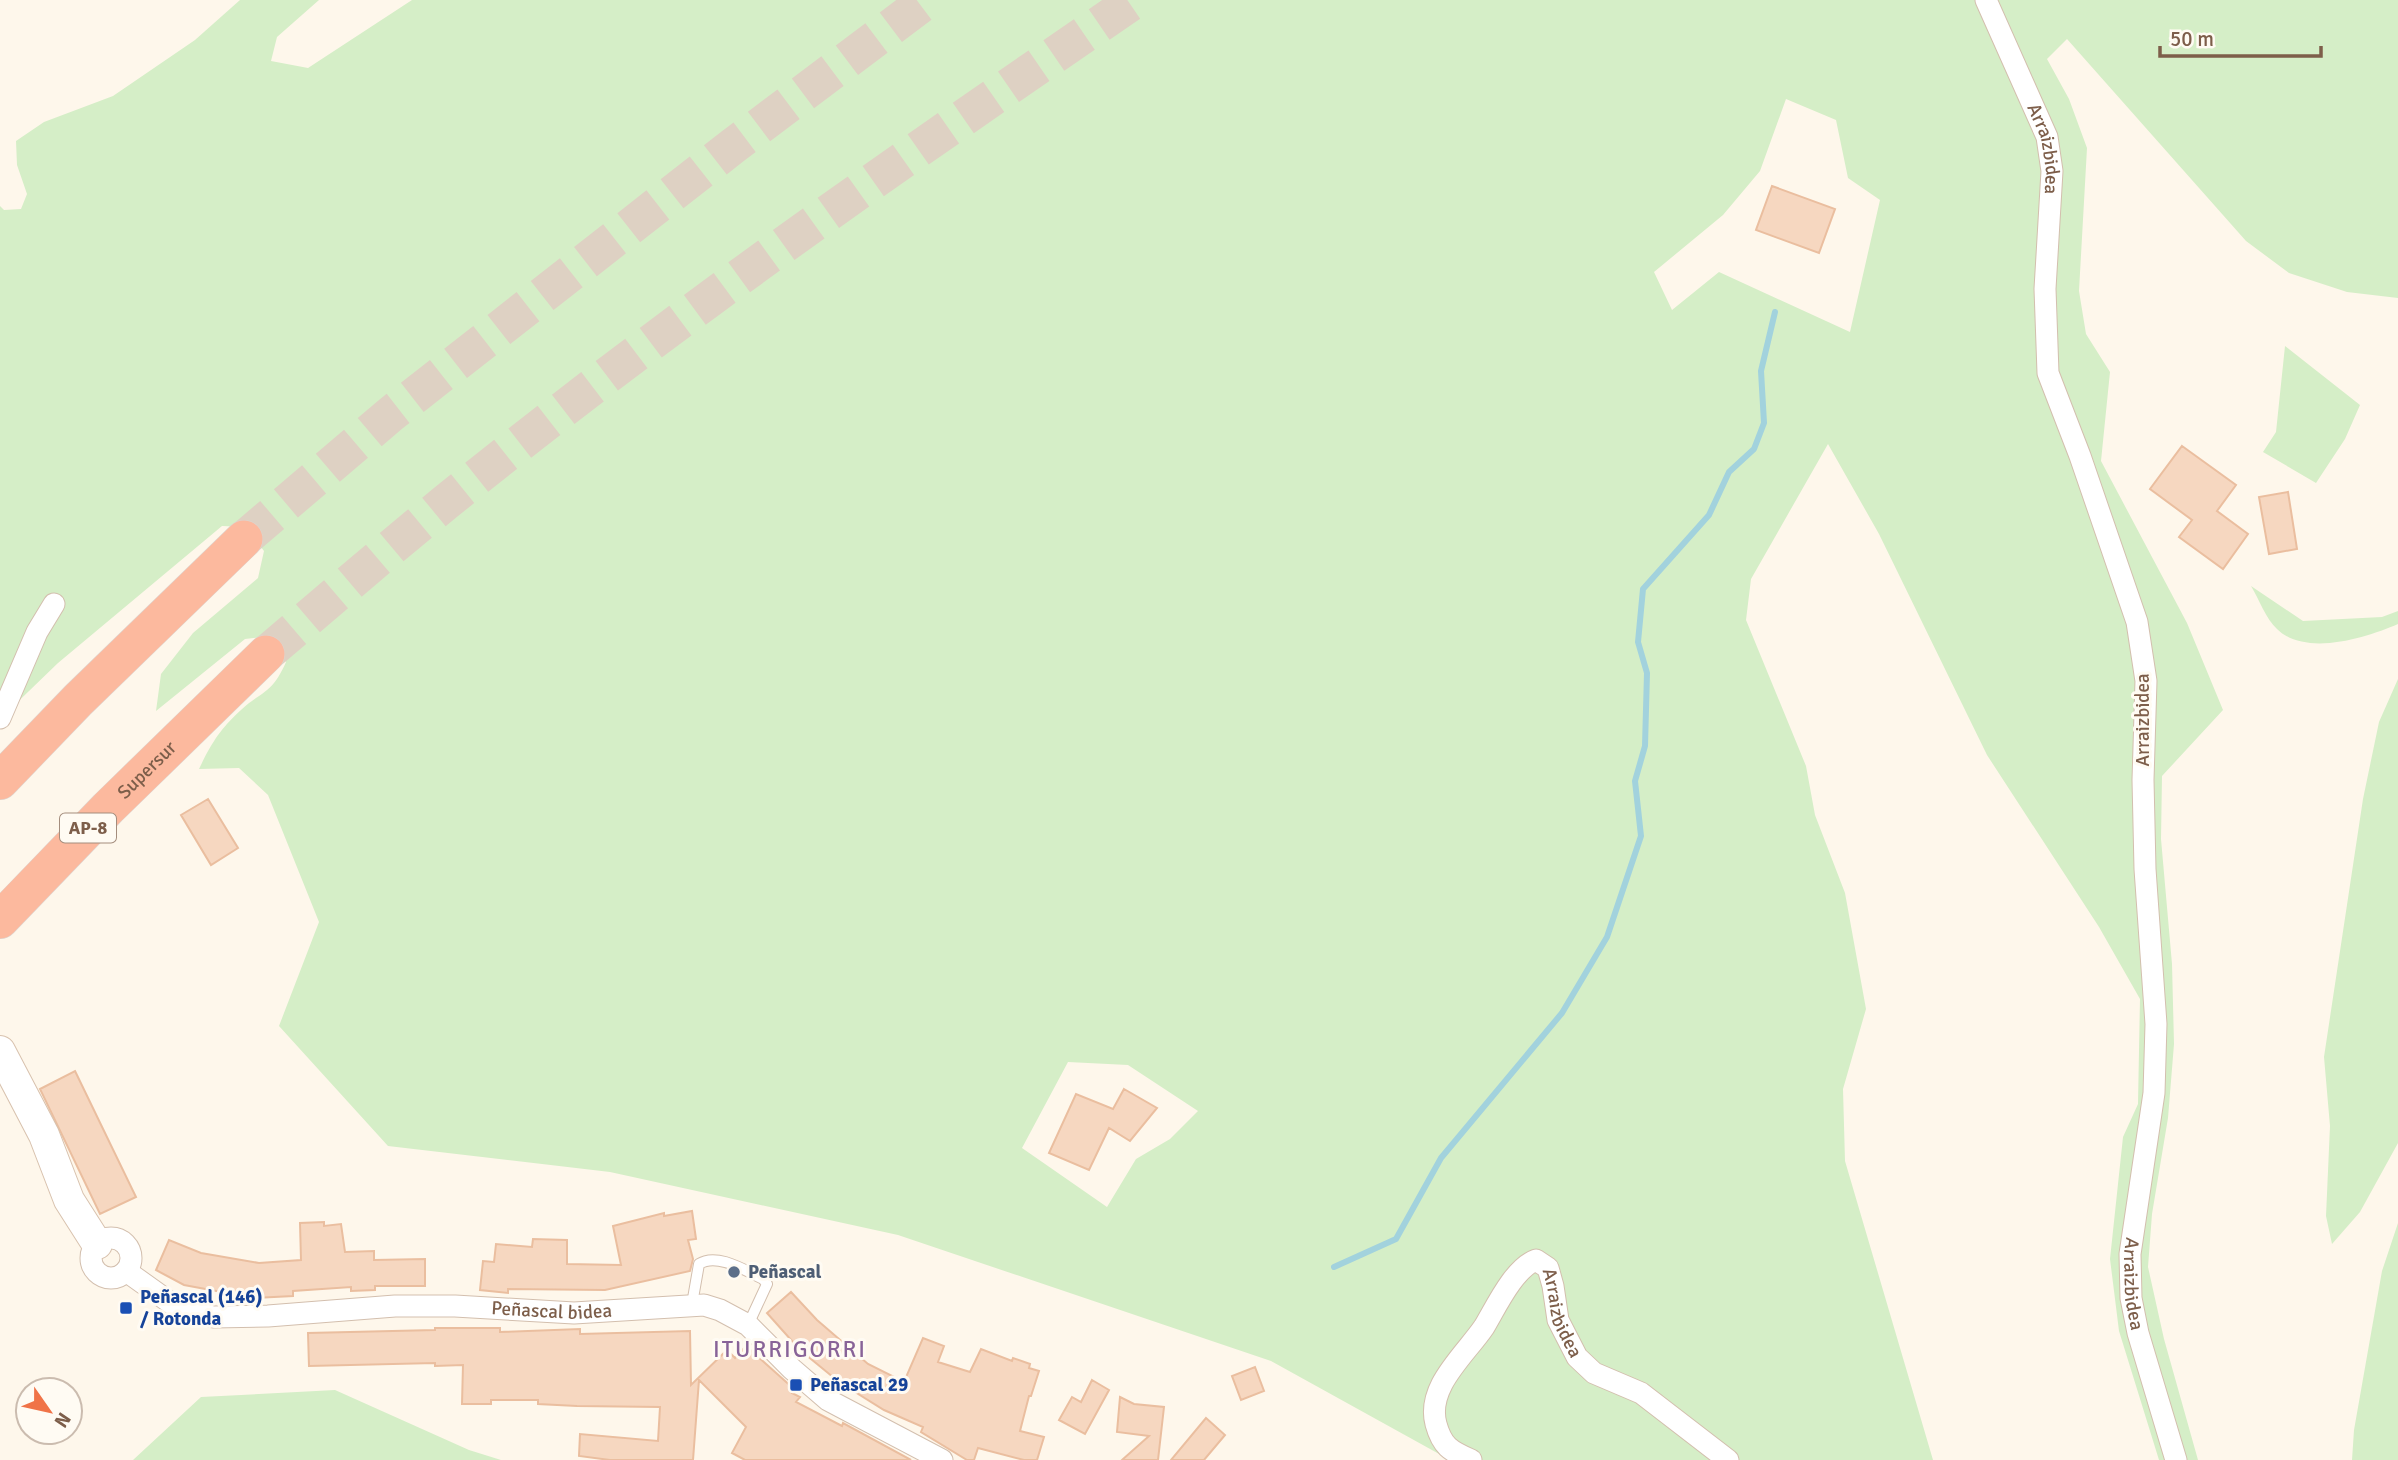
<svg xmlns="http://www.w3.org/2000/svg" width="2398" height="1460" viewBox="0 0 2398 1460" font-family="Signika,sans-serif">
<rect width="100%" height="100%" fill="#fef7eb"/>
<path fill="#d5eec7" fill-rule="evenodd" d="M 240,0 L 319,0 L 277,37 L 271,61 L 308,68 L 412,0 L 2398,0 L 2398,298 L 2347,292 L 2289,273 L 2246,241 L 2067,39 L 2047,59 L 2069,99 L 2087,148 L 2079,291 L 2086,334 L 2110,372 L 2101,461 L 2187,623 L 2223,710 L 2162,776 L 2161,839 L 2172,964 L 2174,1044 L 2168,1118 L 2152,1214 L 2148,1267 L 2164,1339 L 2198,1460 L 2159,1460 L 2119,1331 L 2110,1259 L 2123,1137 L 2138,1104 L 2140,999 L 2099,927 L 1987,755 L 1879,534 L 1828,444 L 1751,579 L 1746,620 L 1806,766 L 1815,815 L 1845,893 L 1866,1009 L 1843,1089 L 1845,1161 L 1933,1460 L 1450,1460 L 1271,1361 L 898,1235 L 610,1172 L 388,1146 L 279,1026 L 319,922 L 268,795 L 239,768 L 199,769 C 211,744 220,729 241,710 C 263,690 272,694 286,662 L 274,644 L 263,637 L 245,639 L 156,711 L 161,674 L 193,633 L 258,578 L 264,551 L 246,527 L 222,526 L 58,663 L 0,719 L 0,206 L 4,210 L 21,209 L 27,194 L 17,165 L 16,141 L 44,122 L 113,96 L 195,40 ZM 1786,99 L 1836,120 L 1848,178 L 1880,200 L 1850,332 L 1719,272 L 1672,310 L 1654,272 L 1723,215 L 1760,171 ZM 1068,1062 L 1128,1065 L 1198,1111 L 1170,1139 L 1136,1159 L 1107,1207 L 1022,1148 Z
M 2285,346 L 2360,405 L 2345,439 L 2316,483 L 2263,452 L 2276,432 Z
M 2251,586 L 2303,621 L 2382,617 L 2398,611 L 2398,624 C 2366,638 2305,657 2277,629 C 2266,619 2259,599 2251,586 Z
M 2398,679 L 2398,1143 L 2360,1212 L 2332,1244 L 2326,1216 L 2330,1126 L 2324,1057 L 2363,799 L 2379,722 Z
M 2398,1223 L 2398,1460 L 2352,1460 L 2354,1430 L 2382,1271 Z
M 335,1390 L 469,1450 L 501,1460 L 133,1460 L 201,1397 Z"/>
<g fill="none" stroke-linecap="round" stroke-linejoin="round">
<path stroke="#a2d2dd" stroke-width="6" d="M 1334,1267 L 1396,1239 L 1441,1158 L 1562,1013 L 1607,937 L 1641,836 L 1635,781 L 1645,746 L 1647,673 L 1638,642 L 1643,589 L 1709,515 L 1729,472 L 1754,449 L 1764,423 L 1761,371 L 1775,312"/>
</g>
<path fill="#f6d7c0" stroke="#eabe9f" stroke-width="2" d="M 1772,186 L 1835,209 L 1819,253 L 1756,230 Z
M 2182,446 L 2236,485 L 2217,511 L 2248,534 L 2223,569 L 2179,537 L 2192,520 L 2150,489 Z
M 2288,492 L 2297,549 L 2269,554 L 2259,497 Z
M 208,799 L 238,848 L 211,865 L 181,815 Z
M 75,1071 L 136,1197 L 100,1214 L 40,1089 Z
M 1124,1089 L 1157,1108 L 1130,1141 L 1109,1128 L 1089,1170 L 1049,1153 L 1076,1094 L 1113,1109 Z
M 692,1211 L 696,1239 L 688,1240 L 693,1259 L 690,1271 L 605,1290 L 508,1289 L 508,1293 L 480,1290 L 483,1261 L 494,1262 L 496,1244 L 532,1247 L 533,1239 L 567,1240 L 567,1264 L 621,1265 L 613,1226 L 664,1213 L 664,1216 Z
M 324,1222 L 324,1226 L 341,1224 L 345,1252 L 374,1251 L 374,1260 L 425,1259 L 425,1286 L 375,1286 L 375,1290 L 351,1291 L 351,1287 L 293,1291 L 293,1296 L 254,1298 L 184,1285 L 156,1270 L 169,1240 L 201,1253 L 259,1263 L 301,1260 L 300,1223 Z
M 791,1292 L 817,1320 L 868,1364 L 904,1382 L 923,1338 L 944,1346 L 938,1362 L 970,1372 L 981,1349 L 1012,1361 L 1013,1358 L 1030,1364 L 1029,1368 L 1039,1371 L 1031,1396 L 1029,1396 L 1020,1431 L 1044,1437 L 1037,1460 L 1024,1460 L 978,1448 L 974,1460 L 967,1460 L 921,1432 L 923,1427 L 884,1410 L 839,1382 L 800,1350 L 767,1313 Z
M 435,1328 L 500,1328 L 500,1332 L 580,1329 L 580,1334 L 690,1331 L 691,1385 L 727,1350 L 735,1358 L 746,1346 L 794,1389 L 792,1393 L 800,1397 L 796,1402 L 842,1426 L 843,1423 L 911,1460 L 745,1460 L 732,1453 L 746,1427 L 699,1380 L 693,1460 L 610,1460 L 579,1456 L 580,1434 L 658,1441 L 660,1407 L 577,1406 L 538,1404 L 538,1400 L 491,1400 L 491,1404 L 462,1404 L 463,1365 L 435,1366 L 435,1363 L 309,1366 L 308,1333 L 435,1330 Z
M 1255,1367 L 1264,1391 L 1241,1400 L 1232,1376 Z
M 1092,1380 L 1109,1390 L 1085,1434 L 1059,1420 L 1072,1397 L 1081,1402 Z
M 1120,1397 L 1134,1404 L 1164,1407 L 1158,1460 L 1122,1460 L 1149,1436 L 1117,1432 Z
M 1206,1418 L 1225,1435 L 1204,1460 L 1171,1460 Z"/>
<g fill="none" stroke-linecap="round" stroke-linejoin="round">
<path stroke="#ded1c3" stroke-width="37" stroke-dasharray="37 18" stroke-linecap="butt" d="M 244,539 L 391,414 L 733,146 L 927,0
M 266,654 C 326,603 385,552 446,502 C 667,323 900,160 1135,0"/>
<g stroke="#d3bfae" stroke-width="12">
<path id="lane" d="M 692,1304 L 699,1264 C 717,1252 746,1271 763,1279 L 767,1284 L 748,1325"/>
</g>
<g stroke="#d3bfae" stroke-width="23">
<g id="street">
<path id="s1" d="M 1986,0 L 2047,137 L 2052,171 L 2045,289 L 2048,373 L 2080,456 L 2137,622 L 2146,681 L 2143,780 L 2145,869 L 2156,1024 L 2154,1093 L 2130,1254 L 2131,1298 L 2138,1333 L 2176,1460"/>
<path d="M 0,718 L 37,632 L 54,604"/>
<circle cx="111" cy="1258" r="20"/>
<path id="s2" d="M 126,1271 L 175,1306 L 213,1317 L 268,1316 L 395,1306 L 455,1306 L 574,1313 L 704,1305 L 720,1310 L 748,1325 L 792,1369 L 828,1400 L 942,1460"/>
<path id="s3" d="M 1471,1460 C 1450,1451 1442,1446 1436,1424 C 1426,1387 1465,1355 1484,1327 C 1496,1307 1514,1268 1536,1260 L 1548,1268 L 1553,1286 L 1558,1320 L 1577,1357 L 1594,1373 L 1641,1393 L 1728,1460"/>
</g>
</g>
<g stroke="#d8c2ae" stroke-width="32">
<path id="secondary" d="M 0,1051 L 44,1135 L 69,1200 L 97,1244"/>
</g>
<g stroke="#ddd5d0" stroke-width="38">
<g id="highway">
<path d="M 0,781 L 78,700 L 244,539"/>
<path id="s4" d="M 0,920 L 108,808 L 266,654"/>
</g>
</g>
<use href="#lane" stroke="#fff" stroke-width="10"/>
<use href="#street" stroke="#fff" stroke-width="21"/>
<use href="#secondary" stroke="#fff" stroke-width="30"/>
<use href="#highway" stroke="#fcb99e" stroke-width="37"/>
</g>
<circle fill="#5c6f8a" stroke="#fffbf3" stroke-width="2.5" cx="734" cy="1272" r="7"/>
<g fill="#1a4fb4" stroke="#fffbf3" stroke-width="2.5">
<rect x="119" y="1301" width="14" height="14" rx="3.5"/>
<rect x="789" y="1378" width="14" height="14" rx="3.5"/>
</g>
<g text-anchor="middle" dominant-baseline="central" stroke-width="6" stroke-linejoin="round" paint-order="stroke">
<rect fill="#fffbf3" stroke="#a48d7d" stroke-width="2" x="60" y="813.5" width="56" height="29" rx="5"/>
<g font-size="18" font-weight="bold" fill="#7d5e4a">
<text x="88" y="828">AP-8</text>
</g>
<g font-size="19" fill="#7d5e4a" stroke="#fffbf3">
<text stroke="none"><textPath href="#s1" startOffset="161">Arraizbidea</textPath></text>
<text transform="translate(2143 720) rotate(-90)">Arraizbidea</text>
<text stroke="none"><textPath href="#s4" startOffset="210">Supersur</textPath></text>
<text stroke="none"><textPath href="#s1" startOffset="1316">Arraizbidea</textPath></text>
<text stroke="none"><textPath href="#s2" startOffset="439">Peñascal bidea</textPath></text>
<text stroke="none"><textPath href="#s3" startOffset="313">Arraizbidea</textPath></text>
</g>
<g font-size="19" font-weight="bold" fill="#4e5e75" stroke="#fffbf3" text-anchor="start">
<text x="748" y="1272">Peñascal</text>
</g>
<g font-size="19" font-weight="bold" fill="#164399" stroke="#fffbf3" text-anchor="start">
<text x="140" y="1297">Peñascal (146)<tspan x="140" dy="22">/ Rotonda</tspan></text>
<text x="810" y="1385">Peñascal 29</text>
</g>
<g font-size="23" letter-spacing="2" fill="#886398" stroke="#fffbf3">
<text x="790" y="1349">ITURRIGORRI</text>
</g>
</g>
<g transform="translate(49 1411) rotate(124)"><circle r="33" fill="#fffbf3" stroke="#cbbcaf" stroke-width="2"/>
<path d="M0-5L12 26L0 18L-12 26Z" fill="#f07347"/>
<text y="-10" font-size="19" font-weight="bold" text-anchor="middle" fill="#7d5e4a">N</text>
</g>
<path d="M2160 46v10h161v-10" fill="none" stroke="#7d5e4a" stroke-width="3.5"/>
<text x="2170" y="46" font-size="21" fill="#7d5e4a" stroke="#fffbf3" stroke-width="5" paint-order="stroke">50 m</text>
</svg>
